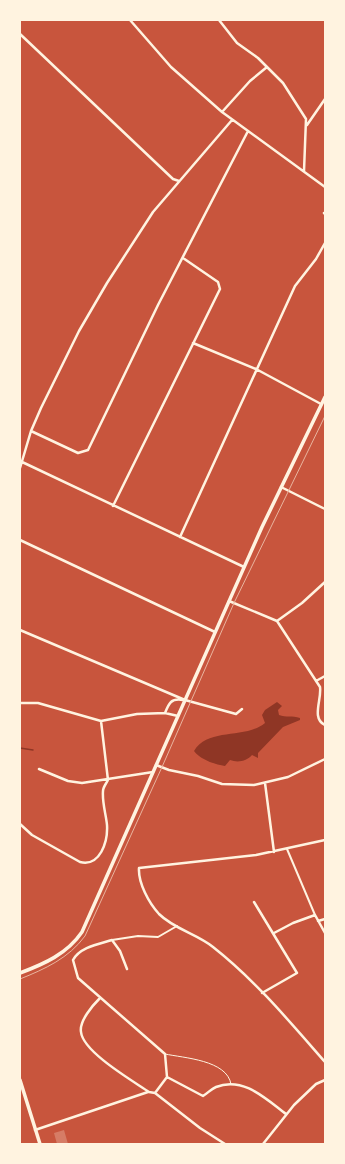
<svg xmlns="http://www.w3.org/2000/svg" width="345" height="1164" viewBox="0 0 345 1164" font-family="Overpass,sans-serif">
<rect width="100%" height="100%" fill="#c8553d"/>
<path fill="#8f3625" d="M 277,702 L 282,706 L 278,710 L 279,715 C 286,718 292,715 300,718 L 300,720 L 283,727 L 258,753 L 258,758 L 252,755 C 247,761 238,763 230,760 L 225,766 C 214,764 201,760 194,751 C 209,727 244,740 265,723 L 262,715 L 265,710 Z"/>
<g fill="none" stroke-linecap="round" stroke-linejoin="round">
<path stroke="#8f3625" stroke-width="1.5" d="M 20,748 L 33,750"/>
</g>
<path fill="#d67c66" d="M 64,1130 L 68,1144 L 57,1144 L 54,1133 Z"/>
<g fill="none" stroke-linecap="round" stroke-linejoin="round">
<path stroke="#fff3e0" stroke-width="1" d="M 165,1054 C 184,1058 227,1060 231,1084"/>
<path stroke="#fff3e0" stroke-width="2" d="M 287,849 L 315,915
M 112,940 L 138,936 L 158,937 L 177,926"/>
<path stroke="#fff3e0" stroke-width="2.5" d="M 130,20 L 171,67 L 222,112 L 325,187
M 219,20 L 237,43 L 258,58 L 283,83 L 306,119 L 304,171
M 20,34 L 173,179 L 179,181
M 222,112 L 250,81 L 267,67
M 307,125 L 325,99
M 324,213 L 325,214
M 193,343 L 256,369 L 321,404
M 31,431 L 78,453 L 88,450 L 158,305 L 248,131
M 20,461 L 244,567
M 20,468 L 31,431 L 41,408 L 79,331 L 107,283 L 153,212 L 232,120
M 281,487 L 325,509
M 113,506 L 220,289 L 218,282 L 183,258
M 180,537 L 295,286 L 316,259 L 325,243
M 20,540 L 215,632
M 229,601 L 277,621 L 320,687 C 322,699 311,719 325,725
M 277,621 L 302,603 L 325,582
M 20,630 L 185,700 L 236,714 L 242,709
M 316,681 L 325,676
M 20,703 L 38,703 L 101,721 L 137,714 L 165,713 C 169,703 171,698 183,700
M 165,713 L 178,716
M 156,765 L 169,770 L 198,776 L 222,784 L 254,785 L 288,777 L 325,759
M 39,769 L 68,781 L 82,783 L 153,772
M 265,783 L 274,852
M 20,824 L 32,835 L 80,862 C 100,867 108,842 107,825 C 106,814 102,803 103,791 C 103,787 106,784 108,780 L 101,721
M 325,840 L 256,855 L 139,868 C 138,883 149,903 159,914 C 174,929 197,934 213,947 C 255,980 290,1022 325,1062
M 254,902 L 297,973 L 262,993
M 318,921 L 325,919
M 274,933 L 293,923 L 315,915 L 325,933
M 127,969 L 120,951 L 112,940 C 99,944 80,947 73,960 L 78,978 L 165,1054 L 167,1077 L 203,1096 C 208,1093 211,1089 216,1087 C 243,1076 266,1099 286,1114
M 100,998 C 93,1005 79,1021 81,1032 C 83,1052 133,1081 149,1092 L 155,1093 L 200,1128 L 225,1144
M 155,1093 L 167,1077
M 35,1130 L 148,1092
M 263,1144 L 294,1105 L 316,1084 L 325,1080"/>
<path stroke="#fff3e0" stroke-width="3.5" d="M 20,973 C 44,964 67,954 82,932 L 262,527 L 325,397
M 20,1080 L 40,1144"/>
<path stroke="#e9b49f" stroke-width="1" d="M 20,979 C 45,969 69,958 85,936 L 162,767 L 234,603 L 325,416"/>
</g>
<rect width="345" height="1164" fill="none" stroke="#fff3e0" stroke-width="42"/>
</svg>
